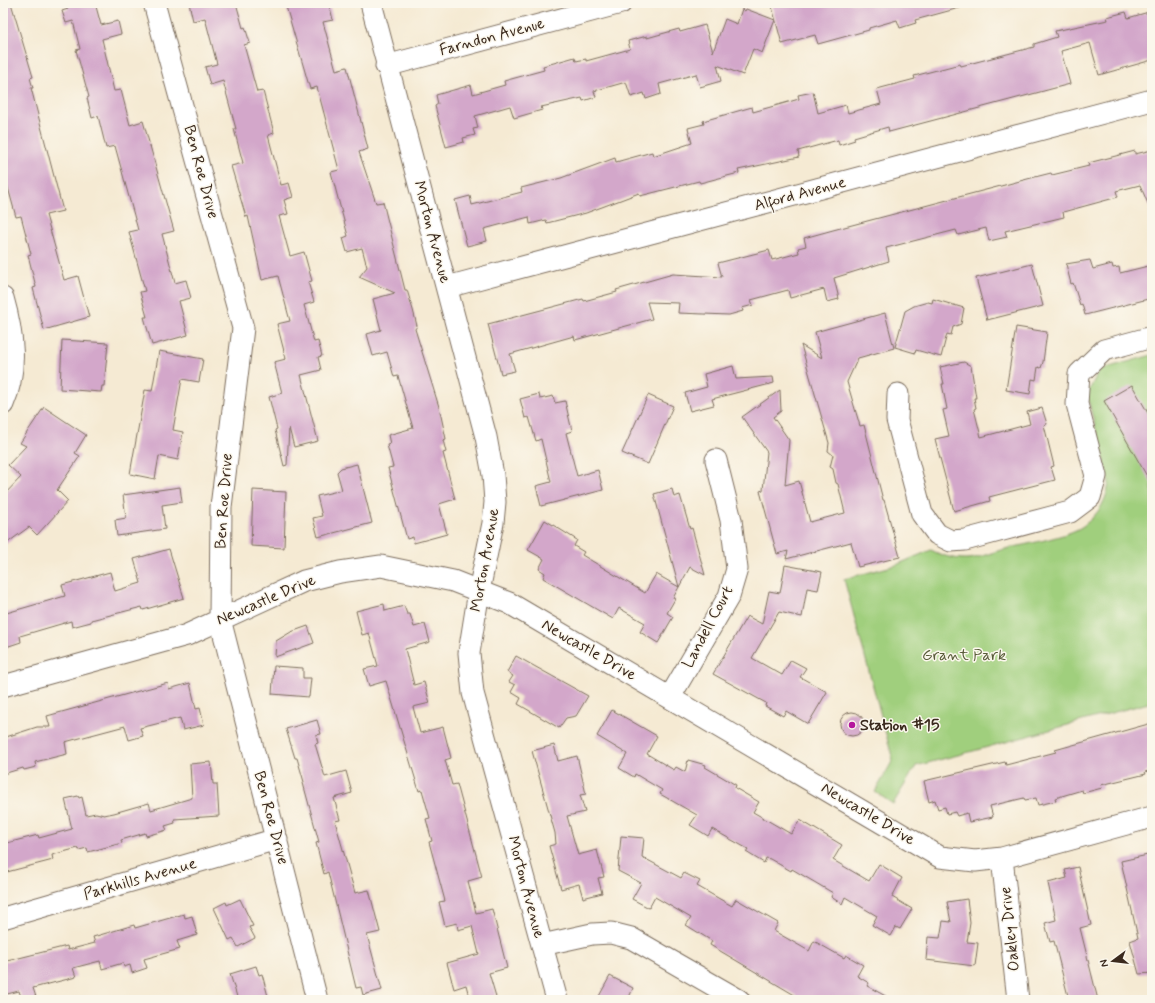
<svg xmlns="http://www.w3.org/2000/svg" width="1155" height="1003" viewBox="0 0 1155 1003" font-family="Mynerve,sans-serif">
<rect width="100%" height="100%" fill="#fbf7ec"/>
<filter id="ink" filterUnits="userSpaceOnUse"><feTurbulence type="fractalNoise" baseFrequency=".025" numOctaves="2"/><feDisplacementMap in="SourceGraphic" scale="8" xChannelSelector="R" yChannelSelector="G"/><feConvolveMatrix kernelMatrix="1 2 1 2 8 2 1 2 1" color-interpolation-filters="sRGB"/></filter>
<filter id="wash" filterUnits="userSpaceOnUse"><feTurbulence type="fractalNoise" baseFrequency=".012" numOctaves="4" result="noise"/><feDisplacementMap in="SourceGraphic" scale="16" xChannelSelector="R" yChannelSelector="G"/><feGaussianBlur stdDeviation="0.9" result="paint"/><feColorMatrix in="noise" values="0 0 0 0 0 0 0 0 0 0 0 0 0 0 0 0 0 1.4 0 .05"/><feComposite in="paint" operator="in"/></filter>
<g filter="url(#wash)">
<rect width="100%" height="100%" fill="#f5ead3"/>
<path fill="#a0cf7d" stroke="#6e7c4e" d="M 1152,355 L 1152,702 C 1073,723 995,746 916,766 L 893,804 L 875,792 L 893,760 L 844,579 L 896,565 L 931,550 C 943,556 952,559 966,559 C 977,559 990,553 1001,550 C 1021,545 1068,537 1083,526 C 1099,514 1108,499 1109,480 L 1087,395 L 1099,370 Z"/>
<g id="blocks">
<path fill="#d3a7ca" d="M 3,3 L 11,3 L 33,77 L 30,78 L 33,88 L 31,88 L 63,211 L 46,215 L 64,280 L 78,276 L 89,317 L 44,330 L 33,288 L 36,287 L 28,255 L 31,254 L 21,216 L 16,217 L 3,169 Z
M 66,3 L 95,3 L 101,25 L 118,21 L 121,34 L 102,39 L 114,91 L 121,90 L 130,125 L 143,121 L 174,231 L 162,234 L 175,283 L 186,280 L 191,298 L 179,301 L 188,335 L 152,345 L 144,317 L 147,317 L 140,292 L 145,291 L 129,232 L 138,230 L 115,146 L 106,148 L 98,116 L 92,118 L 87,98 L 89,97 L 76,50 L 80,49 L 73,21 L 66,23 L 62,11 L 68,9 Z
M 189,3 L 236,3 L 243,28 L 245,27 L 250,43 L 244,45 L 257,92 L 263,91 L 274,133 L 268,135 L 281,185 L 289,183 L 293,197 L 284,200 L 288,214 L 279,216 L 290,256 L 304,252 L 312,281 L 308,282 L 314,302 L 304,305 L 314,342 L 318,341 L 322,356 L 318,357 L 321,370 L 301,375 L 318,441 L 294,447 L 289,428 L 287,465 L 284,466 L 275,430 L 277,429 L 269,397 L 282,393 L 274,362 L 286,359 L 277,324 L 290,321 L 278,276 L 262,280 L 248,216 L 246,217 L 231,166 L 243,163 L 234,129 L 236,129 L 223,81 L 210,85 L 205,67 L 217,64 L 205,18 L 193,21 Z
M 285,3 L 314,3 L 315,7 L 329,3 L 333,20 L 323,22 L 336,70 L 347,67 L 368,149 L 359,152 L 376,203 L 383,202 L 405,290 L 407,290 L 413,310 L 417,326 L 415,329 L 439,407 L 446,439 L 443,440 L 446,452 L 443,453 L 455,499 L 439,504 L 447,534 L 414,543 L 413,537 L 407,539 L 388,468 L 393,467 L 387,445 L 390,444 L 388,435 L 413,428 L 398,376 L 394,377 L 387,352 L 373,356 L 367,334 L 381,330 L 373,299 L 395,293 L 359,277 L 367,267 L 362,248 L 347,252 L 343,238 L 348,236 L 331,172 L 339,170 L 317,87 L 310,89 Z
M 771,3 L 963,3 L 963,7 L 915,20 L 916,23 L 900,28 L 897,20 L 869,28 L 869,30 L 818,44 L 815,35 L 782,44 Z
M 742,9 L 745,11 L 746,9 L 775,20 L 762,53 L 753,49 L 743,75 L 717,65 L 721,81 L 700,87 L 696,74 L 659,84 L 661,94 L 646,99 L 644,93 L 631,97 L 626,82 L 594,91 L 596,97 L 583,101 L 582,98 L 541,107 L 542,110 L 514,118 L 510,106 L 475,116 L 478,128 L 473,129 L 475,135 L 463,138 L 464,142 L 446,147 L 435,106 L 438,104 L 436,95 L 471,85 L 473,94 L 505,85 L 504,81 L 544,70 L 543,66 L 575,57 L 576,61 L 586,59 L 586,61 L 630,49 L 628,41 L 647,36 L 647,38 L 679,29 L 680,32 L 705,25 L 713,52 L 725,19 L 737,24 Z
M 1152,11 L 1152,60 L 1099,75 L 1090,43 L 1061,51 L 1070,84 L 889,132 L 888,127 L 854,137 L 855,140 L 839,145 L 838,140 L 798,151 L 799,157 L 738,170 L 739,173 L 723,177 L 700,183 L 699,181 L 640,196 L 639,193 L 586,213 L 547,223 L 546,220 L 530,224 L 529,217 L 484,229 L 487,241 L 467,246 L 455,200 L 470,196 L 472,205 L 522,192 L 521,188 L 561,178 L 615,158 L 616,162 L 652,152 L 653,156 L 692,143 L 688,128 L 704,124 L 703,121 L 752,107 L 753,112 L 799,99 L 798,95 L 813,92 L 818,113 L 846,105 L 848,113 L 881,104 L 877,89 L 915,79 L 914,76 L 960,64 L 961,66 L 1034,47 L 1034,44 L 1057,37 L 1055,31 L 1108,20 L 1107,17 L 1126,12 L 1128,18 Z
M 1152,150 L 1152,213 L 1140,185 L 1116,191 L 1118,197 L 1063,212 L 1064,217 L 1005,231 L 1007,237 L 989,241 L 986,228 L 958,235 L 956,230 L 886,248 L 889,261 L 834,278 L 839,299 L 827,302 L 824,289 L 790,298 L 788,290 L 751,300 L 753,305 L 742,308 L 743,311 L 729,315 L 678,313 L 679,303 L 647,302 L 652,319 L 575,340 L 574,336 L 510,354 L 515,371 L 501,374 L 488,324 L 583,299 L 584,301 L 617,292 L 616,290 L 673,274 L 722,277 L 718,263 L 769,250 L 772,260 L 799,253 L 798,248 L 806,246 L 804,238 L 833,230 L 1039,176 L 1051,173 L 1052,175 L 1089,166 L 1088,163 L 1108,158 L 1135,151 L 1135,154 Z
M 1090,260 L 1093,269 L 1112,264 L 1113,268 L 1119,267 L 1120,273 L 1152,265 L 1152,298 L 1085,315 L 1082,304 L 1080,305 L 1076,292 L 1073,283 L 1071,284 L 1066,264 Z
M 1032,264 L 1043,306 L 987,320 L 976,278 Z
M 933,299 L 964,308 L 961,324 L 953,327 L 951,335 L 947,334 L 941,357 L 916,350 L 915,353 L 895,347 L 905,311 L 914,306 L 928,302 L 932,303 Z
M 885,313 L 894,348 L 858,358 L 847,382 L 860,426 L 864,425 L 883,500 L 884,500 L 900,557 L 858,567 L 851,542 L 786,559 L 788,551 L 777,554 L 760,491 L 763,490 L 767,452 L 742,417 L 780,390 L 781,411 L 773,417 L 789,440 L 785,485 L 799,481 L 810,522 L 845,513 L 838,484 L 836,483 L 833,469 L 830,467 L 833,455 L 828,451 L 829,443 L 801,345 L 822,358 L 815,332 Z
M 1016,327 L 1047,332 L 1043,362 L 1041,368 L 1038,367 L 1036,380 L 1032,379 L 1030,394 L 1006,390 Z
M 62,340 L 108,343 L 104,386 L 102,386 L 101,392 L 60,389 Z
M 159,351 L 203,359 L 199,382 L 182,379 L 173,430 L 183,432 L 178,460 L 159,456 L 155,479 L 130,474 L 145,390 L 152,391 Z
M 964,362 L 971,366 L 976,398 L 974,398 L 976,408 L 974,409 L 981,437 L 1030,424 L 1027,412 L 1042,408 L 1047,424 L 1044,425 L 1054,466 L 1051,467 L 1055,480 L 989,497 L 990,501 L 954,511 L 935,439 L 949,436 L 943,410 L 947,409 L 942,384 L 944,384 L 940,367 Z
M 733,366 L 736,379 L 773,377 L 774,383 L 712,399 L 714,405 L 690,411 L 685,393 L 707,387 L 704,374 Z
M 1132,385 L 1152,420 L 1152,485 L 1104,401 Z
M 539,394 L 540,399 L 553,396 L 555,403 L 565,401 L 572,431 L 566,433 L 577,476 L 598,470 L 603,490 L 541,506 L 536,486 L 551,482 L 541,439 L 536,441 L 529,417 L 525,418 L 520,399 Z
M 648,395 L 673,406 L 648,464 L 622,453 Z
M 44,407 L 86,435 L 75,453 L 80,456 L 57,490 L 68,501 L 37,535 L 29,527 L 3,546 L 3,496 L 21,477 L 8,465 L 26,446 L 20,443 Z
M 357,464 L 372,523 L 318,537 L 313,518 L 322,516 L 317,496 L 342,490 L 337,472 L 341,468 Z
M 180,487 L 182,502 L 162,505 L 165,529 L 117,536 L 115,520 L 126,518 L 123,495 Z
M 672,489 L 674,497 L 680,495 L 690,529 L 692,528 L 705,575 L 690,567 L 679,587 L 654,494 Z
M 253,490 L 286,492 L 284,548 L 251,546 Z
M 545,520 L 577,540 L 574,546 L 584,552 L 582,555 L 645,593 L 656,574 L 679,587 L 673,598 L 675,599 L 667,613 L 673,617 L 658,643 L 640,632 L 645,623 L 619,608 L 613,619 L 543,578 L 545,573 L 539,569 L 544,559 L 528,550 Z
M 169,549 L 184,598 L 143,610 L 142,607 L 91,620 L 91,622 L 72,627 L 71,621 L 20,636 L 21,642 L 3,648 L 3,614 L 65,596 L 62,585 L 110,572 L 115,591 L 141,583 L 134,559 Z
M 785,565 L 822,572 L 818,590 L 807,588 L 802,617 L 779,612 L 752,658 L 782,675 L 791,660 L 806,668 L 800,677 L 827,692 L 808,724 L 786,711 L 783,716 L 765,706 L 766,703 L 713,674 L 747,616 L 762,624 L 769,591 L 780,593 Z
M 384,604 L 385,611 L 404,606 L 407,614 L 410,614 L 414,627 L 425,624 L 430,642 L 405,649 L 414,685 L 424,682 L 430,703 L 413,707 L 420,733 L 443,727 L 451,758 L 445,760 L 452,785 L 457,784 L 482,877 L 468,881 L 476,913 L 492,909 L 507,968 L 489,973 L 497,1000 L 470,1000 L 466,985 L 454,989 L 447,963 L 479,954 L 472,926 L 458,930 L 457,923 L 445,926 L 439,902 L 445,901 L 429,842 L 432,841 L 426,819 L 430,818 L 422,790 L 419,791 L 386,681 L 369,686 L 364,669 L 378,666 L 369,633 L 362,635 L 356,611 Z
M 308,626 L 314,643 L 275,657 L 276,641 L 291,632 Z
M 516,656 L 588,696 L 576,716 L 566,718 L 559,728 L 518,704 L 521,698 L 511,692 L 515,685 L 509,682 L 513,676 L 507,672 Z
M 274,666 L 303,668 L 303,678 L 311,678 L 309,697 L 272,694 Z
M 168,683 L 169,689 L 190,683 L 196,709 L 200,708 L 204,725 L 183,730 L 180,718 L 140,728 L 143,736 L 129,740 L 125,726 L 65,742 L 67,754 L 35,762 L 36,767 L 24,770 L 23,768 L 3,774 L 3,738 L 37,727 L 50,727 L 47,716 Z
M 612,710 L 657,736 L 647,754 L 674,770 L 676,767 L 685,772 L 688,760 L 706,765 L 705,767 L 736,785 L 735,788 L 759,802 L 753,812 L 791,834 L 800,820 L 842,845 L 833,860 L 869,881 L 879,864 L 902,878 L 892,897 L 912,909 L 900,929 L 896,927 L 891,936 L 872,925 L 877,916 L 845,897 L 842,904 L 831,897 L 833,893 L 792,869 L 791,871 L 770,859 L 766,858 L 764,863 L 746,852 L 748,849 L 712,829 L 708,836 L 690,825 L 697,815 L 660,794 L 662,790 L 635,774 L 634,777 L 619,768 L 627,754 L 597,736 Z
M840 724a12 12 0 1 1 24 0a12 12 0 1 1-24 0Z
M 317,720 L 321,734 L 316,735 L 318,743 L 315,744 L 325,777 L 346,771 L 352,793 L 334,798 L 340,820 L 335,821 L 355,893 L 369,890 L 380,932 L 367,935 L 382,990 L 363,995 L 361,987 L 356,988 L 328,872 L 324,874 L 316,843 L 319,842 L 303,783 L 304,782 L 297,758 L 295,758 L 286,729 Z
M 1152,723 L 1152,770 L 1145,772 L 1146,774 L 1101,785 L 1102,788 L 1083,793 L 1082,790 L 1055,798 L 1056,801 L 1038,805 L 1036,798 L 1025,800 L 1024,798 L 990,806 L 993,817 L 969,822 L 967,813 L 957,816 L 955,812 L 947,814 L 945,807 L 938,809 L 935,800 L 929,802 L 924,781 L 1005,762 L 1006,765 L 1056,752 L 1055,750 Z
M 554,745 L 558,761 L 577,756 L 586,794 L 580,795 L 585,812 L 567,816 L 578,855 L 597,850 L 604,877 L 598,878 L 602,893 L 583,898 L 579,884 L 561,889 L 549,846 L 556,844 L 555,833 L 532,751 Z
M 211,762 L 213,784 L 217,784 L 219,816 L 174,819 L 175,823 L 165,826 L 167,830 L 146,836 L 145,833 L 121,840 L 122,843 L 88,852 L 87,848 L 79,850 L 78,848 L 52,855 L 53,860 L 3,873 L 3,844 L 38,835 L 39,838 L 72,829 L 65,799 L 78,796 L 79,798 L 82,797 L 86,815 L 96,813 L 104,815 L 114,813 L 149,803 L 151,810 L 192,798 L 190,764 Z
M 621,836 L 644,838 L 642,857 L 681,878 L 684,873 L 700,881 L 697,886 L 732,906 L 736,899 L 778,923 L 774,931 L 809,951 L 814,941 L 844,958 L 846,955 L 863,965 L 857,976 L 869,983 L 867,986 L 893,1000 L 803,1000 L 710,945 L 712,941 L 686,925 L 691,918 L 655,897 L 649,908 L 632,899 L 641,883 L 618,871 Z
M 1152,854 L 1152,973 L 1139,974 L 1130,941 L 1138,938 L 1121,861 Z
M 1078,867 L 1091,925 L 1080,928 L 1098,1000 L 1069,1000 L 1054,941 L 1050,942 L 1045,923 L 1056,920 L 1048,883 L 1067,878 L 1065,870 Z
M 240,899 L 253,926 L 249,927 L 255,938 L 238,947 L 233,938 L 229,940 L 214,908 L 226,902 L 227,905 Z
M 967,899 L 970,923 L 967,942 L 978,943 L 975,966 L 926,960 L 928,937 L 940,938 L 943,921 L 951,922 L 947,902 Z
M 184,914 L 185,918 L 192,916 L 197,935 L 177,941 L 180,949 L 144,959 L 147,968 L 132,973 L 130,965 L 124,967 L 123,963 L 102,969 L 100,961 L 73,968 L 76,977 L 33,988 L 37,1000 L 22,1000 L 19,991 L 3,995 L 3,962 L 67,946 L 68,950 L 95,943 L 93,937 L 134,925 L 135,928 Z
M 256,966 L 259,975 L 262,974 L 269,1000 L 238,1000 L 230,974 Z
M 610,976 L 633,988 L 628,1000 L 597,1000 Z"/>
</g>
</g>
<g filter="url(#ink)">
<use href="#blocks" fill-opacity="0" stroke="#7c6d5d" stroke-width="1"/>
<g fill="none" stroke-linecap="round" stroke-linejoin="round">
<g stroke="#7c6d5d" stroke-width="23">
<path id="minor" d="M 154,3 L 243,328 L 221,507 L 220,619 L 317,1000
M 371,3 L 486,437 L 493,475 L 495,502 L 493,523 L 479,591 L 469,653 L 473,693 L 557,1000
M 386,66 L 621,3
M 447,287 L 1152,100
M 3,298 C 13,333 18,370 3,404
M 898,394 L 897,420 L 922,514 L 937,534 L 951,541 L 965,540 L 1070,512 L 1090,497 L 1096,476 L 1077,404 L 1079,374 L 1104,350 L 1152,337
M 3,686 L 187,635 L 304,581 L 340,572 L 381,566 L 453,581 L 509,603 L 940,857 L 975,861 L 1002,858 L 1152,817
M 670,697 L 729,596 L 737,569 L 731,520 L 716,460
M 1002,858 L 1018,1000
M 3,918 L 277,839
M 542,945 L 592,934 L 611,933 L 631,938 L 739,1000"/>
</g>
<use href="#minor" stroke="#fff" stroke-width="21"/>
</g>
</g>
<circle fill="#b5179e" stroke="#fbf7ec" stroke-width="1.5" cx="852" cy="725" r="4"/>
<g text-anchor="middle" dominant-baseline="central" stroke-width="3" stroke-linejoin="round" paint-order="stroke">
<g font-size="16" fill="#3b2a1e" stroke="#fbf7ec">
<text transform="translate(492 37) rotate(-15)">Farndon Avenue</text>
<text transform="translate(201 172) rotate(75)">Ben Roe Drive</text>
<text transform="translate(800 194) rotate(-15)">Alford Avenue</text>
<text transform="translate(432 232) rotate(75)">Morton Avenue</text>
<text transform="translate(224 501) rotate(-86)">Ben Roe Drive</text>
<text transform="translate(485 560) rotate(-80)">Morton Avenue</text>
<text transform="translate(266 600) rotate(-23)">Newcastle Drive</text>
<text transform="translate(708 627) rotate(-62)">Landell Court</text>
<text transform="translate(589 650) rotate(30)">Newcastle Drive</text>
<text transform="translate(868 814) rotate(31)">Newcastle Drive</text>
<text transform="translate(271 818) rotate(75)">Ben Roe Drive</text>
<text transform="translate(140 879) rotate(-16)">Parkhills Avenue</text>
<text transform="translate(526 887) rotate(75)">Morton Avenue</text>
<text transform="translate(1010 929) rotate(-96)">Oakley Drive</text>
</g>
<g font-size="16" fill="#595c3a" stroke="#fbf7ec">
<text x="964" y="655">Grant Park</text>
</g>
<g font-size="16" font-weight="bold" fill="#3b2a1e" stroke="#fbf7ec" text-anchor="start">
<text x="860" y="725">Station #15</text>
</g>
</g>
<rect width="1155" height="1003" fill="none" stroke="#fbf7ec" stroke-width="16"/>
<g transform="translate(1113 961) rotate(255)" stroke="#fbf7ec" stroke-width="3" paint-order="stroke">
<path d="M0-3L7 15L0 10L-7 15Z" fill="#3b2a1e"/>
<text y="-6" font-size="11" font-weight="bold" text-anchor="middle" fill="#3b2a1e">N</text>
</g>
</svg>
